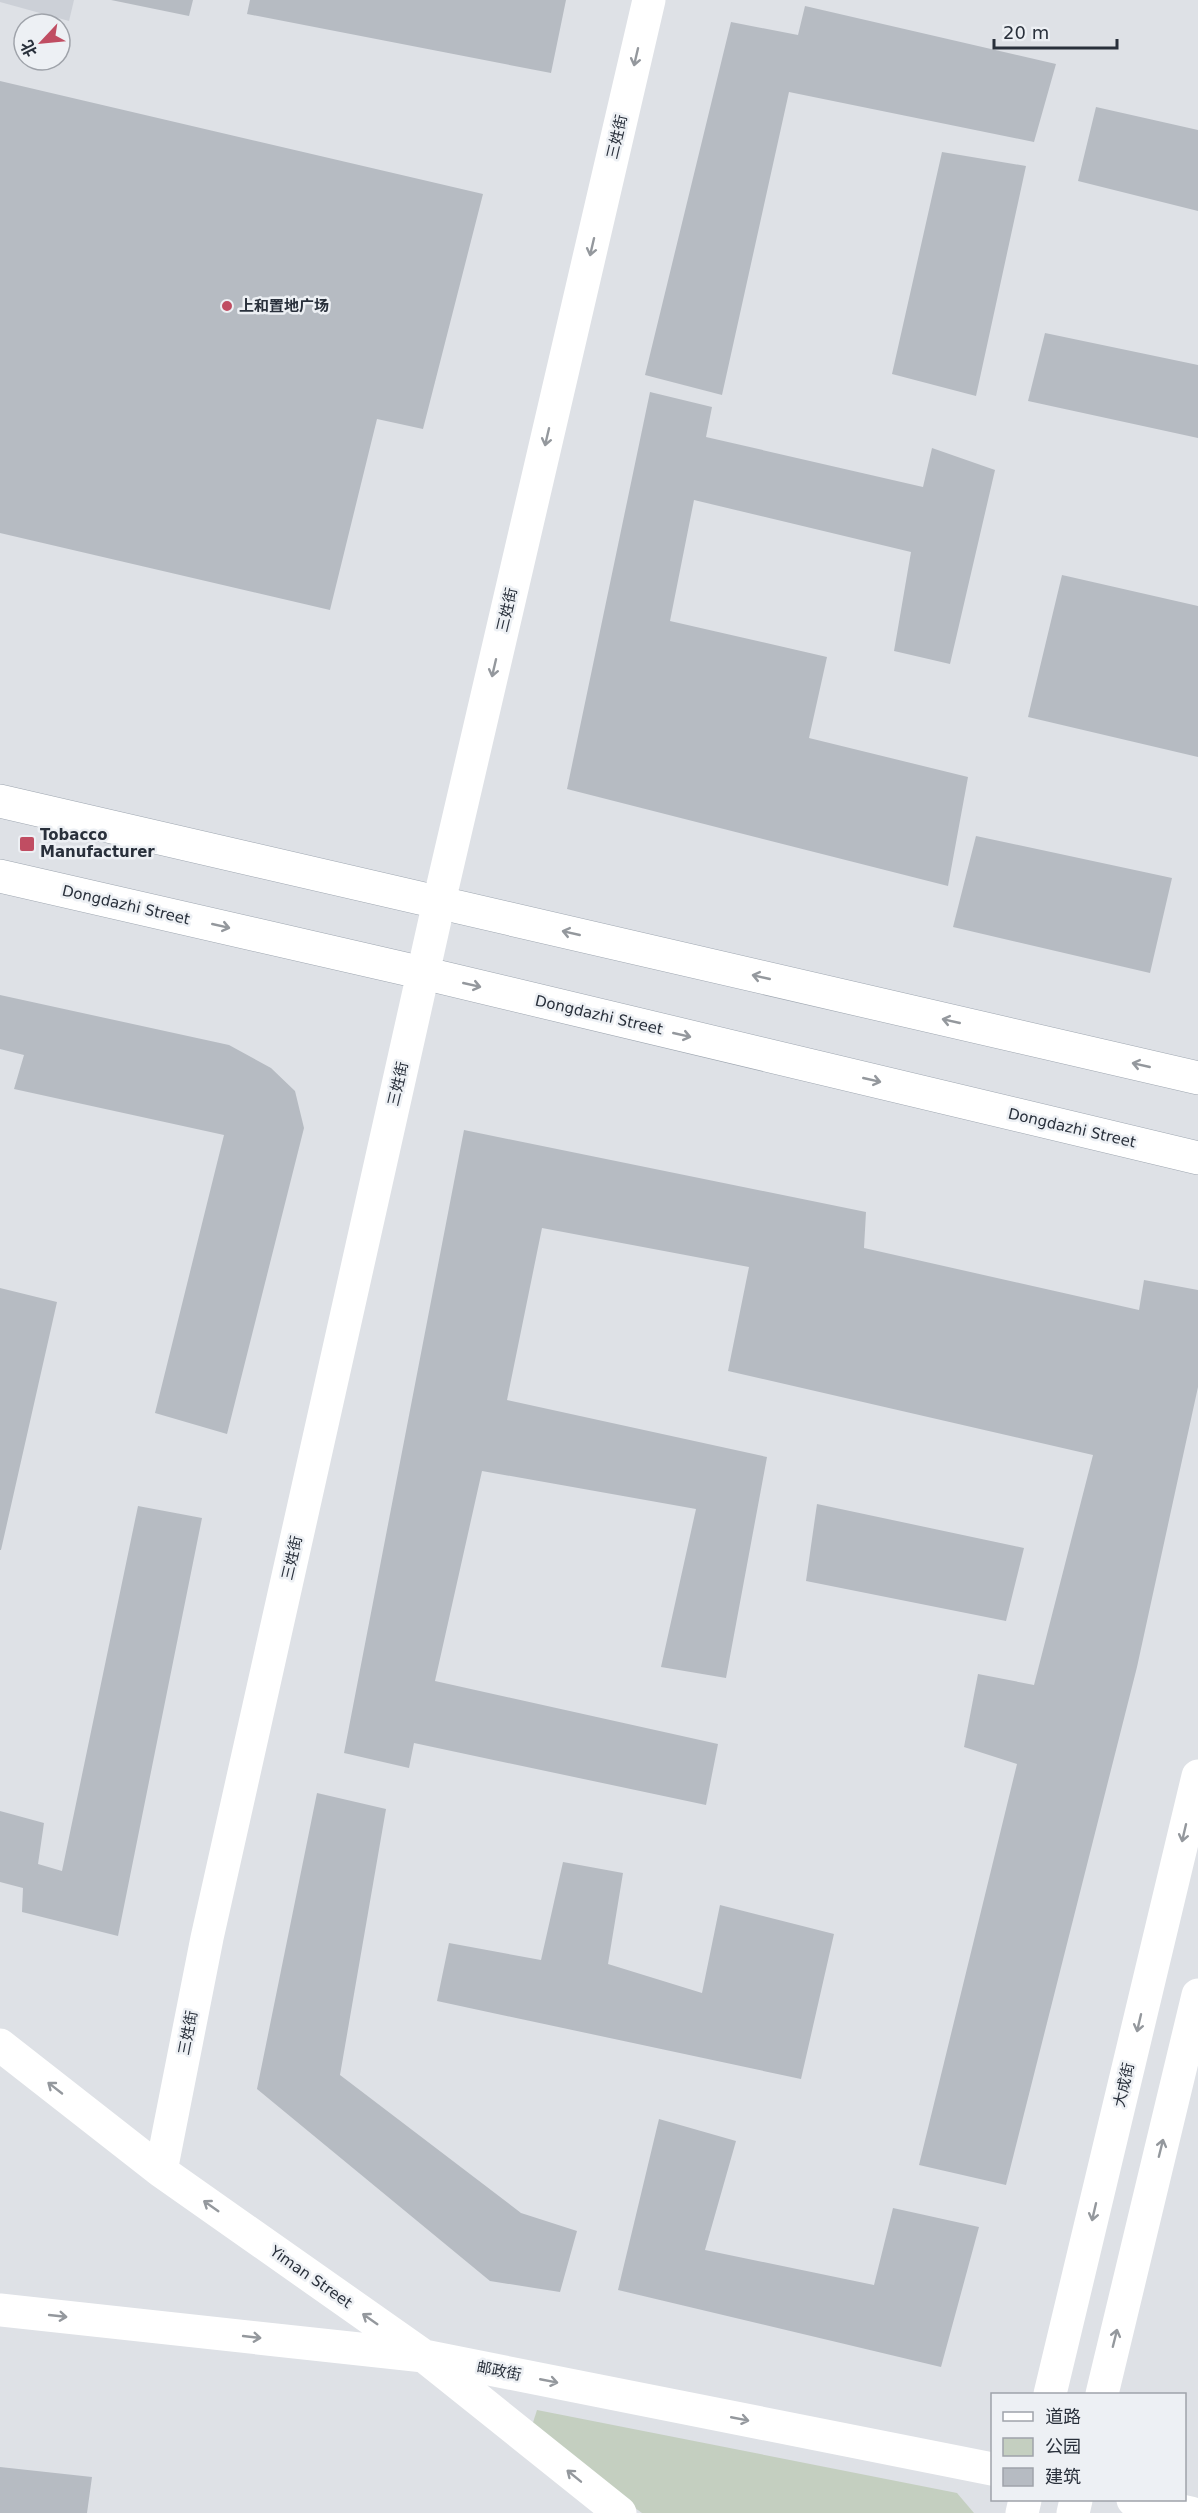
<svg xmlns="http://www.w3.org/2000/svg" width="1198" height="2513" viewBox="0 0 1198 2513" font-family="'DejaVu Sans','Noto Sans SC',sans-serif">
<rect width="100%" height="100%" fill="#dee1e6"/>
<path fill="#ccd0d7" d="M 0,0 L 74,0 L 69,21 L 0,2 Z"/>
<path fill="#c4cfc0" d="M 537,2410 L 957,2493 L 974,2513 L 642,2513 L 530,2432 Z"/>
<path fill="#b6bbc2" d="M 111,0 L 193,0 L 189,16 Z
M 250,0 L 566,0 L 551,73 L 247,14 Z
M 805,6 L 1056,64 L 1034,142 L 789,92 L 722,395 L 645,375 L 731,22 L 798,35 Z
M 0,81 L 483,194 L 423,429 L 377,419 L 330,610 L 0,533 Z
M 1096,107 L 1198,130 L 1198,211 L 1078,181 Z
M 942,152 L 1026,166 L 976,396 L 892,374 Z
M 1045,333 L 1198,365 L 1198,438 L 1028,401 Z
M 650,392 L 712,407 L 706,437 L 923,487 L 932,448 L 995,470 L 950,664 L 894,651 L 911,552 L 694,500 L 670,621 L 827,657 L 809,738 L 968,777 L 948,886 L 567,789 Z
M 1062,575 L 1198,606 L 1198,757 L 1028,717 Z
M 976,836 L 1172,878 L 1150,973 L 953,927 Z
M 0,995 L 229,1045 L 271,1068 L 295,1091 L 304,1128 L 227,1434 L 155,1413 L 224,1135 L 14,1089 L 24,1055 L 0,1049 Z
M 464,1130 L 866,1212 L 864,1248 L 1139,1310 L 1144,1280 L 1198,1290 L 1198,1387 L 1137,1667 L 1006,2185 L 919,2165 L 1017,1764 L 964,1747 L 978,1674 L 1034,1685 L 1093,1455 L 728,1371 L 749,1267 L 542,1228 L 507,1400 L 767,1457 L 726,1678 L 661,1667 L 696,1509 L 482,1471 L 435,1681 L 718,1744 L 706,1805 L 414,1743 L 409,1768 L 344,1753 Z
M 0,1288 L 57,1302 L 1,1550 L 0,1550 Z
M 817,1504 L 1024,1548 L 1006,1621 L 806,1581 Z
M 138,1506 L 202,1518 L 118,1936 L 22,1912 L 23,1888 L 0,1882 L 0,1811 L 44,1823 L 38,1864 L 62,1871 Z
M 317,1793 L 386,1809 L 340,2075 L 521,2213 L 577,2231 L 560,2292 L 490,2281 L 257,2089 Z
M 563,1862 L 623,1873 L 608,1964 L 702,1993 L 720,1905 L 834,1934 L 801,2079 L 437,2001 L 449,1943 L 541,1960 Z
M 659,2119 L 736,2141 L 705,2250 L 874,2285 L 893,2208 L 979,2227 L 941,2367 L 618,2290 Z
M 0,2467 L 92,2477 L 87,2513 L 0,2513 Z"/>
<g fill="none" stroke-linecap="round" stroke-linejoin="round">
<g stroke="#9ea6b0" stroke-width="34">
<path id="primary" d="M 0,801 L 1198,1078
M 0,876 L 423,973 L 1198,1158"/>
</g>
<path stroke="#fff" stroke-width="33" d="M 0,2045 L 161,2171 L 424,2356 L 620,2513
M 161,2171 L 207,1938 L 439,902 L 649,0
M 0,2310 L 424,2356 L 992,2469
M 1050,2394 L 1198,1776
M 1102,2394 L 1198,1995
M 1133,2500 L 1191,2513
M 1022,2513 L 1025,2500
M 1073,2513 L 1076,2500"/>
<use href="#primary" stroke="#fff" stroke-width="33"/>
</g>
<defs><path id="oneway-shaft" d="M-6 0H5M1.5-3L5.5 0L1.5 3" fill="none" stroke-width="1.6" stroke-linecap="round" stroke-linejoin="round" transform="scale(1.5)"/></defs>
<g stroke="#94989d">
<use href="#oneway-shaft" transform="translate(636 57) rotate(103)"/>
<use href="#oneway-shaft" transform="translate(592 247) rotate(103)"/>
<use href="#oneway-shaft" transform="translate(547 437) rotate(103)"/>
<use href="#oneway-shaft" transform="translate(494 668) rotate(103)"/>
<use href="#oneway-shaft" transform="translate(221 926) rotate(13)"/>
<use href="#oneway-shaft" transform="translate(571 933) rotate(-167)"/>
<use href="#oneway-shaft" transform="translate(761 977) rotate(-167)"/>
<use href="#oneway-shaft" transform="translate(472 985) rotate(13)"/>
<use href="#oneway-shaft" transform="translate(951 1021) rotate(-167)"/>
<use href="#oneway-shaft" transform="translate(682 1035) rotate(13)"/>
<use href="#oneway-shaft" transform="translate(1141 1065) rotate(-167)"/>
<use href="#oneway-shaft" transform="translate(872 1080) rotate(13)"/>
<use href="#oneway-shaft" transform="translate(1184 1833) rotate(103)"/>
<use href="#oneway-shaft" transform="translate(1139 2023) rotate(103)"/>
<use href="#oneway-shaft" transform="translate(55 2088) rotate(-142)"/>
<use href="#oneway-shaft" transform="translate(1161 2148) rotate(-76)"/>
<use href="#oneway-shaft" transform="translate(211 2206) rotate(-145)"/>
<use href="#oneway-shaft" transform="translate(1094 2212) rotate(103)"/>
<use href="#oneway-shaft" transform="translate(58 2316) rotate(6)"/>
<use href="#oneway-shaft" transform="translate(370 2319) rotate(-145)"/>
<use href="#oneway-shaft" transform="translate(252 2337) rotate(6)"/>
<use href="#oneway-shaft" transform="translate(1115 2338) rotate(-76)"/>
<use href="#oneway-shaft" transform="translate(549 2381) rotate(11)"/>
<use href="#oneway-shaft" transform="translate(740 2419) rotate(11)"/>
<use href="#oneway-shaft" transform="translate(574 2476) rotate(-141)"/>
</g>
<g fill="#c04d62" stroke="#edf0f4" stroke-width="2">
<circle cx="227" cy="306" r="6"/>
<rect x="19" y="836" width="16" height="16" rx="3"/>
</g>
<g text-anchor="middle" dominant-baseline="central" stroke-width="5" stroke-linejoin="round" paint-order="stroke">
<g font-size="15" fill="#29303b" stroke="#edf0f4">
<text transform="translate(617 137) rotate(-77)">三姓街</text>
<text transform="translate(507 610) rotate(-77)">三姓街</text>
<text transform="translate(126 905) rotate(13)">Dongdazhi Street</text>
<text transform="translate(599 1015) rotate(13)">Dongdazhi Street</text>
<text transform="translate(398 1084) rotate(-77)">三姓街</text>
<text transform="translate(1072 1128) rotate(13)">Dongdazhi Street</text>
<text transform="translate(292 1558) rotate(-77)">三姓街</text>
<text transform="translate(188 2033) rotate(-79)">三姓街</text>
<text transform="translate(1124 2085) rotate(-77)">大成街</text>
<text transform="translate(311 2277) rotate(35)">Yiman Street</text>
<text transform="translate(499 2371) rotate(11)">邮政街</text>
</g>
<g font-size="15" font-weight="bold" fill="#29303b" stroke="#edf0f4" text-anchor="start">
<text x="239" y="306">上和置地广场</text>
<text x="40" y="835">Tobacco<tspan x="40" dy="17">Manufacturer</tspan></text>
</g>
</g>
<rect x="991" y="2393" width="195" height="108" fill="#edf0f4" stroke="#9fa3aa" stroke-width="1.5"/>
<rect x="1003" y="2412" width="30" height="9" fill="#ffffff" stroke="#9fa3aa" stroke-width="1.5"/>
<text x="1045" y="2423" font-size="18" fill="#29303b">道路</text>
<rect x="1003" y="2438" width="30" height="18" fill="#c4cfc0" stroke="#9fa3aa" stroke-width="1.5"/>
<text x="1045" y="2453" font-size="18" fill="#29303b">公园</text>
<rect x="1003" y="2468" width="30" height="18" fill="#b6bbc2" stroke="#9fa3aa" stroke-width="1.5"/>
<text x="1045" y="2483" font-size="18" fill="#29303b">建筑</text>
<g transform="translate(42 42) rotate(244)"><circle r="28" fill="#edf0f4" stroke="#9fa3aa" stroke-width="1.5"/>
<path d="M0-4.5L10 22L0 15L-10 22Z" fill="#c04d62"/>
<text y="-9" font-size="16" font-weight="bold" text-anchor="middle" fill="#29303b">北</text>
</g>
<path d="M994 39v9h123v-9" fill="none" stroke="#29303b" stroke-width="3"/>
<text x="1003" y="39" font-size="18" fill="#29303b" stroke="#edf0f4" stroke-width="4.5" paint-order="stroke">20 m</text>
</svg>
